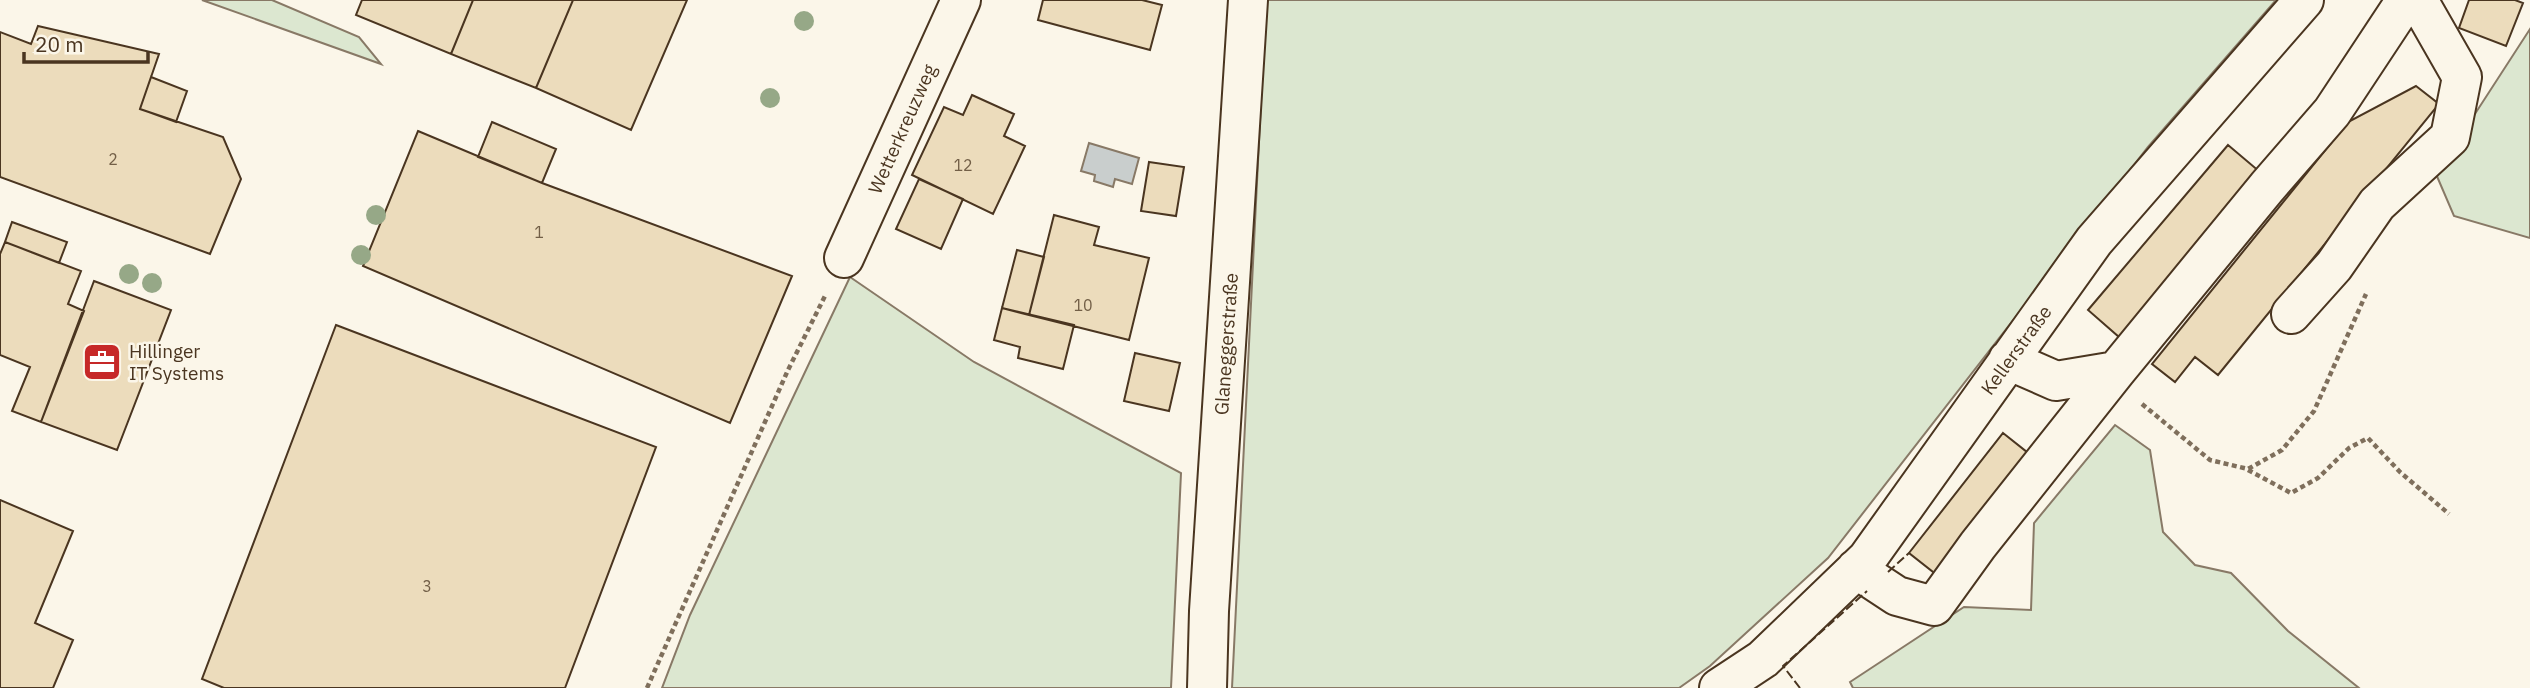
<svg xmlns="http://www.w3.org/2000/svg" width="2530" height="688" viewBox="0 0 2530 688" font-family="'IBM Plex Sans',sans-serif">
<rect width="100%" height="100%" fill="#fbf6e9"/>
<path fill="#dce7d0" stroke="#887966" stroke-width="2" d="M 202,0 L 272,0 L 359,37 L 381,64 Z
M 1266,0 L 2276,0 L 2148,147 L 1828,558 L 1710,666 L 1679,688 L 1232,688 Z
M 2530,29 L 2530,238 L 2454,216 L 2436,174 Z
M 850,277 L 974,362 L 1181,473 L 1171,688 L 662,688 L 690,615 Z
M 2115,425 L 2150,450 L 2163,532 L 2195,565 L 2231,573 L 2288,631 L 2359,688 L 1853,688 L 1850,682 L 1964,607 L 2031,610 L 2034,523 Z"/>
<path fill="#c9cecd" stroke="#887966" stroke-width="2" d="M 1089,143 L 1139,158 L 1132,184 L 1115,179 L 1113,187 L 1094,181 L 1095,175 L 1081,171 Z"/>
<path fill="#ecdcbc" stroke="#4a3520" stroke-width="2" d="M 362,0 L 473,0 L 451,54 L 356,15 Z
M 473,0 L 573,0 L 536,88 L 451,54 Z
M 573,0 L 687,0 L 631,130 L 536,88 Z
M 1043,0 L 1142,0 L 1162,5 L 1150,50 L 1038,20 Z
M 2469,0 L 2515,0 L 2523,3 L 2506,46 L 2459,28 Z
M 38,26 L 159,54 L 140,109 L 223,137 L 241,179 L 210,254 L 0,177 L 0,32 L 31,44 Z
M 151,77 L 187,91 L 176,122 L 140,109 Z
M 2416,86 L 2439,104 L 2218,375 L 2195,357 L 2175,382 L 2152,364 L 2348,122 Z
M 972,95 L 1014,114 L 1004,136 L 1025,146 L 993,214 L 912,175 L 944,107 L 963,115 Z
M 492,122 L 556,149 L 542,183 L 478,157 Z
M 418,131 L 542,183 L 792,276 L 730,423 L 363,266 Z
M 2228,145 L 2260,172 L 2119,337 L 2088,310 Z
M 1149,162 L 1184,167 L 1176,216 L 1141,211 Z
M 919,179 L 963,199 L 941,249 L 896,229 Z
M 1054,215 L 1099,227 L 1094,245 L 1149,258 L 1129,340 L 1029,315 Z
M 12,222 L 67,242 L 59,263 L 5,242 Z
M 5,242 L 81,271 L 68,304 L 84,311 L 41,422 L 12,411 L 30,367 L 0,355 L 0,254 Z
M 1017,250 L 1044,257 L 1029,315 L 1002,308 Z
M 94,281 L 171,310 L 117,450 L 41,422 Z
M 1002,308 L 1074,325 L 1063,369 L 1018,358 L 1020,347 L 994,340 Z
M 336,325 L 656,447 L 565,688 L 224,688 L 202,679 Z
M 1135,353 L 1180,363 L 1169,411 L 1124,401 Z
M 2003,433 L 2037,460 L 1942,579 L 1909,553 Z
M 0,500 L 73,531 L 35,623 L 73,640 L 53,688 L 0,688 Z"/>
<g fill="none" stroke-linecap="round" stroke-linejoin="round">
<g stroke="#4a3520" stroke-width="42">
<path id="minor" d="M 844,258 L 961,0
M 2291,314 L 2334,266 L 2377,204 L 2450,137 L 2462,77 L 2418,0
M 2008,360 L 2056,381 L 2116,371 L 2267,187 L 2332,112 L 2406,0
M 1856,569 L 1897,596 L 1934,606 L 1978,545 L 2116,371
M 1207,688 L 1209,611 L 1248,0
M 1719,688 L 1763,659 L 1867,559 L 2094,241 L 2304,0"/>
</g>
<path stroke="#7f6f5c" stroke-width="4.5" stroke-dasharray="5 3.5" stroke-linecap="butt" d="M 2142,404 L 2210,460 L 2248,469 L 2282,450 L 2314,411 L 2366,294
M 2248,470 L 2291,493 L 2318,478 L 2349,448 L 2368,438 L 2400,472 L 2449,514
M 647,688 L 788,370 L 826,294"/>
<use href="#minor" stroke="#fbf6e9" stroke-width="38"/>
<path stroke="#4a3520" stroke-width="2" stroke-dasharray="9 3.5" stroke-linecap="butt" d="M 1888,572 L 1909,553
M 1800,688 L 1783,666 L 1867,591"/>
</g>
<g fill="#96a887">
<circle cx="804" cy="21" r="10"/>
<circle cx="770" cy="98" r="10"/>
<circle cx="376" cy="215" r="10"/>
<circle cx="361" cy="255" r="10"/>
<circle cx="129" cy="274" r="10"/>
<circle cx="152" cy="283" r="10"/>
</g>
<defs>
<g id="office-square" transform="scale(2.0125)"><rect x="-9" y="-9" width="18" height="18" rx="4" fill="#c62828" stroke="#fbf6e9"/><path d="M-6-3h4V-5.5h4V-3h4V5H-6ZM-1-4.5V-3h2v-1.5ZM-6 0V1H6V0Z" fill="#fff"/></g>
</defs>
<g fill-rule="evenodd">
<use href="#office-square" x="102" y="362"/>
</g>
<g text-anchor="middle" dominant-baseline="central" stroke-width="5" stroke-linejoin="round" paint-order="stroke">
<g font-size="16" fill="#725f47">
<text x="113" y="159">2</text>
<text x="963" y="165">12</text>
<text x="539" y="232">1</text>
<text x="1083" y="305">10</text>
<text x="427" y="586">3</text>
</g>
<g font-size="19" fill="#4a3520" stroke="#fbf6e9">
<text transform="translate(902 129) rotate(-66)">Wetterkreuzweg</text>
<text transform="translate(1226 344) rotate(-86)">Glaneggerstraße</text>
<text transform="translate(2016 350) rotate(-54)">Kellerstraße</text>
</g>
<g font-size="19" fill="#4a3520" stroke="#fbf6e9" text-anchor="start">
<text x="129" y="351">Hillinger<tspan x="129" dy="22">IT Systems</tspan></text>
</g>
</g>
<path d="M24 52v10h124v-10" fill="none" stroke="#4a3520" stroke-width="3.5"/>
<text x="35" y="52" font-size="21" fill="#4a3520" stroke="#fbf6e9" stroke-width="5" paint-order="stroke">20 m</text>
</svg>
